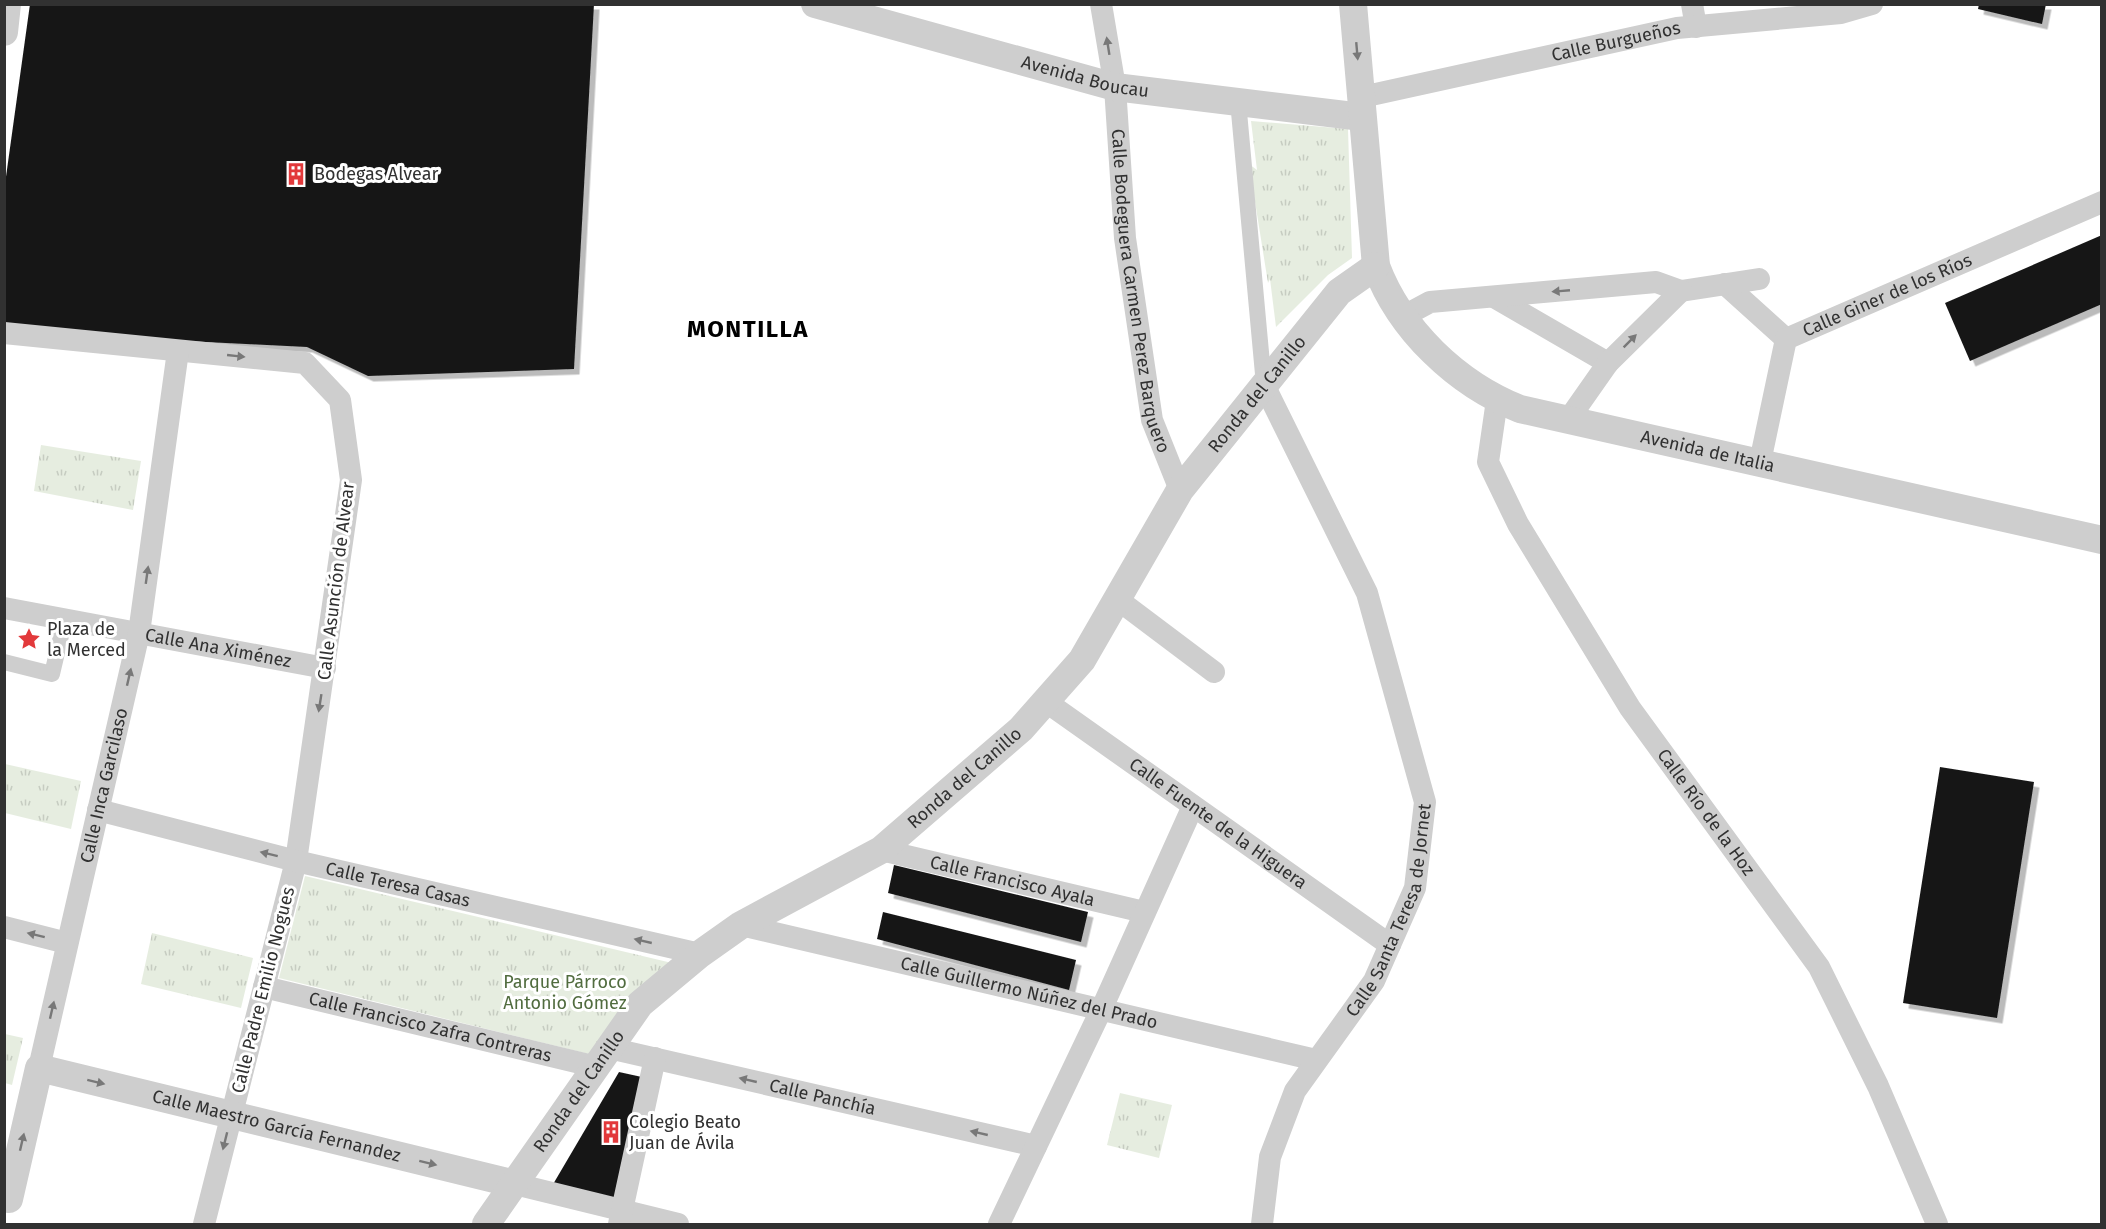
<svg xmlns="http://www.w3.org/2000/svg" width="2106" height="1229" viewBox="0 0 2106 1229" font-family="'Fira Sans',sans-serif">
<defs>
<pattern id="park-tufts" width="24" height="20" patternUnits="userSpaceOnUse" patternTransform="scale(1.5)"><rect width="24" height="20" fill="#e6ede0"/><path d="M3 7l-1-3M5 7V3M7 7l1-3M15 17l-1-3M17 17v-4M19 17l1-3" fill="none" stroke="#c6ccc1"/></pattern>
<filter id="shadow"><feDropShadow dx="5.5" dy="5.5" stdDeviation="0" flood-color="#0004"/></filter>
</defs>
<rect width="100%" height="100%" fill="#fff"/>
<path fill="url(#park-tufts)" d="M 1251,121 L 1348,129 L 1352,258 L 1328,275 L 1276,327 L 1270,279 L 1268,283 L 1249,164 L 1257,170 Z
M 41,445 L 141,461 L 133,510 L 34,491 Z
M 5,764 L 81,781 L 71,829 L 5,813 Z
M 305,876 L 672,963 L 589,1054 L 279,978 Z
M 152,933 L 253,958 L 241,1008 L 141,984 Z
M 5,1034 L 23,1038 L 12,1085 L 5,1083 Z
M 1120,1093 L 1172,1105 L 1159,1158 L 1107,1145 Z"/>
<path fill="#181818" filter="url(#shadow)" d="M 30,4 L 594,4 L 574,369 L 368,376 L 307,347 L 4,332 L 4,191 Z
M 1979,4 L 2046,4 L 2042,24 L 1978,9 Z
M 2102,235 L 2102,304 L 1970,361 L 1945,303 Z
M 1940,767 L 2034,782 L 1997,1018 L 1903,1003 Z
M 894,865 L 1088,912 L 1081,942 L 888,893 Z
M 883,912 L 1076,960 L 1069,990 L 877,939 Z
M 619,1072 L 651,1079 L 623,1205 L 552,1186 Z"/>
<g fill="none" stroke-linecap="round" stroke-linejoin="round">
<path stroke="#cecece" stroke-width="16" d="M 1238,101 L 1264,385
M 4,662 L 52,674 L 65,619"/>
<g stroke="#cecece" stroke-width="22">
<path id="s1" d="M 1101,4 L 1115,87 L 1125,238 L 1152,420 L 1180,490"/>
<path d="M 1692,4 L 1696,27"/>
<path id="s2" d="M 1362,97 L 1677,28 L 1841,13 L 1872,4"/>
<path d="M 1725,284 L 1786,339"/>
<path d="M 1681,291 L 1759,279"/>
<path d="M 1494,297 L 1608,363"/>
<path d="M 1404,316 L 1430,302 L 1656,282 L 1681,291 L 1608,363 L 1568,420"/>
<path d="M 4,333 L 305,363 L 340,400 L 351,480 L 296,861 L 204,1224"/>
<path id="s3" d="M 1497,400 L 1488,462 L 1518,524 L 1630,708 L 1819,967 L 1878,1086 L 1937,1224"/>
<path id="s4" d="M 1760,462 L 1786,339 L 2102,202"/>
<path d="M 1117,599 L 1214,672"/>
<path id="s5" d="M 4,608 L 325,668"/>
<path id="s6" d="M 1045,701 L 1390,945"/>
<path id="s7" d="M 98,810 L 296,861 L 700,954"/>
<path id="s8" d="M 881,850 L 1144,912"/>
<path id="s9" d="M 741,925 L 1316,1060"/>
<path d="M 4,927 L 67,943"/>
<path id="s10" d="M 264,987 L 597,1067"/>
<path id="s11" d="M 609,1048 L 1036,1146"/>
<path id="s12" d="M 39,1068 L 139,633 L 178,351"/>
<path d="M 515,1184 L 678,1224"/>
<path d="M 619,1224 L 655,1058"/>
<path d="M 999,1224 L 1102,1008 L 1193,806"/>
<path id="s13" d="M 1262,1224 L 1270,1157 L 1295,1091 L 1374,981 L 1415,888 L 1425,802 L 1367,593 L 1264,385"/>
</g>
<g stroke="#cecece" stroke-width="28">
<path id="s14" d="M 815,4 L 1115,87 L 1362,117"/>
<path id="s15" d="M 1353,4 L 1376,266 C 1400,330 1457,384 1520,409 L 2102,540"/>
<path d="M 4,32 L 7,4"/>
<path id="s16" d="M 4,1198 L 9,1199 L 39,1068 L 515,1184"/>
<path id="s17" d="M 486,1224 L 640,1004 L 700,954 L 741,925 L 881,850 L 1021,729 L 1082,660 L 1180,490 L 1339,292 L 1376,266"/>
</g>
</g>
<defs><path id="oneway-solid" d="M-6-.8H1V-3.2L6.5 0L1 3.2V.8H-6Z" transform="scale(1.5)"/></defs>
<g fill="#787878">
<use href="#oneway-solid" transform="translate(1108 46) rotate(-99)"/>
<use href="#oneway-solid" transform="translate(1357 51) rotate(85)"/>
<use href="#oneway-solid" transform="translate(1561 291) rotate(175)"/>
<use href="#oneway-solid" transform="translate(1630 341) rotate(-45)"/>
<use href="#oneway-solid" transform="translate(236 356) rotate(6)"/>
<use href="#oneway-solid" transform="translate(147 575) rotate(-82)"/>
<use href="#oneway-solid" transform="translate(129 677) rotate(-77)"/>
<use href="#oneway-solid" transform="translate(320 703) rotate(99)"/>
<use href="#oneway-solid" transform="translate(269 854) rotate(-166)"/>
<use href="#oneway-solid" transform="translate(36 935) rotate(-166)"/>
<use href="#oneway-solid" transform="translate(643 941) rotate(-167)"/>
<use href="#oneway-solid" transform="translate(52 1010) rotate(-77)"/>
<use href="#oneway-solid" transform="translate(748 1080) rotate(-167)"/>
<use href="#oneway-solid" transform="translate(96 1082) rotate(14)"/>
<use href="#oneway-solid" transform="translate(979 1133) rotate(-167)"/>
<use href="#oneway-solid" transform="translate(225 1141) rotate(104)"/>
<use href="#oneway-solid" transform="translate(22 1142) rotate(-77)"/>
<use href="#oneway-solid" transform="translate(428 1163) rotate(14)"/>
</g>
<defs>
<g id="building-bare" transform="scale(1.8)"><path d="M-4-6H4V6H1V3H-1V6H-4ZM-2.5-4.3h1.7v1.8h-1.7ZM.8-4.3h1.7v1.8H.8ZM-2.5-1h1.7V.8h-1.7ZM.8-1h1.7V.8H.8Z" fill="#e2393b" stroke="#fff" stroke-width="2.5" paint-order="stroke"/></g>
<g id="sight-bare" transform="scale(1.8)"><path d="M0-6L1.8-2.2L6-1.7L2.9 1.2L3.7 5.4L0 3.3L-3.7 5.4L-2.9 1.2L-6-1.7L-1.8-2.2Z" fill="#e2393b" stroke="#fff" stroke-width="2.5" paint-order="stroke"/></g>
</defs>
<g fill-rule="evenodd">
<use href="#building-bare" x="296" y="174"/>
<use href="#sight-bare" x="29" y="639"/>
<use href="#building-bare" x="611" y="1132"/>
</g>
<g text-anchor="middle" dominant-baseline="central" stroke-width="6" stroke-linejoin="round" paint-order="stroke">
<g font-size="18" fill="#313131" stroke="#fff">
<text stroke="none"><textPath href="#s2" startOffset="260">Calle Burgueños</textPath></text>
<text stroke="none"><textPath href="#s14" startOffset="280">Avenida Boucau</textPath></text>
<text stroke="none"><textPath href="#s1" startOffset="290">Calle Bodeguera Carmen Perez Barquero</textPath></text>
<text stroke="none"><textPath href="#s4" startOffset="236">Calle Giner de los Ríos</textPath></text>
<text stroke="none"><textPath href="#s17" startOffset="1152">Ronda del Canillo</textPath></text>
<text stroke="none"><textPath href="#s15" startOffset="664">Avenida de Italia</textPath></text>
<text transform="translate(336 581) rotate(-83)">Calle Asunción de Alvear</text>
<text stroke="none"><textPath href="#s5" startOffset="218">Calle Ana Ximénez</textPath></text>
<text stroke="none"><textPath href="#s17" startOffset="666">Ronda del Canillo</textPath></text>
<text stroke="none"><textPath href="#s12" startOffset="290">Calle Inca Garcilaso</textPath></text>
<text stroke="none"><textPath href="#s3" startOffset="476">Calle Río de la Hoz</textPath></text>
<text stroke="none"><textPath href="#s6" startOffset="212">Calle Fuente de la Higuera</textPath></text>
<text stroke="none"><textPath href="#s8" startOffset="135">Calle Francisco Ayala</textPath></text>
<text stroke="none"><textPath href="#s7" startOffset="309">Calle Teresa Casas</textPath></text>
<text stroke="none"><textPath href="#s13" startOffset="346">Calle Santa Teresa de Jornet</textPath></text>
<text transform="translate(263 990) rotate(-76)">Calle Padre Emilio Nogues</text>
<text stroke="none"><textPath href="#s9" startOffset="296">Calle Guillermo Núñez del Prado</textPath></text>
<text stroke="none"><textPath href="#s10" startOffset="171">Calle Francisco Zafra Contreras</textPath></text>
<text stroke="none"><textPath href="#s17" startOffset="162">Ronda del Canillo</textPath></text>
<text stroke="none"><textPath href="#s11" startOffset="219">Calle Panchía</textPath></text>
<text stroke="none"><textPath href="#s16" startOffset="384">Calle Maestro García Fernandez</textPath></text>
</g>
<g font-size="18" fill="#313131" stroke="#fff" text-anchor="start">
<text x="314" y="174">Bodegas Alvear</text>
<text x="47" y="629">Plaza de<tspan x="47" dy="21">la Merced</tspan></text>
<text x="629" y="1122">Colegio Beato<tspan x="629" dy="21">Juan de Ávila</tspan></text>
</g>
<g font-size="18" fill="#516c3f" stroke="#fff">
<text x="565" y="982">Parque Párroco<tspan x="565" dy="21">Antonio Gómez</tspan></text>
</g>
<g font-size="24" font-weight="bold" letter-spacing="1.5" fill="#000" stroke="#fff">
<text x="748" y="329">MONTILLA</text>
</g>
</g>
<rect width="2106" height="1229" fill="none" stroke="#313131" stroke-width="12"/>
</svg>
